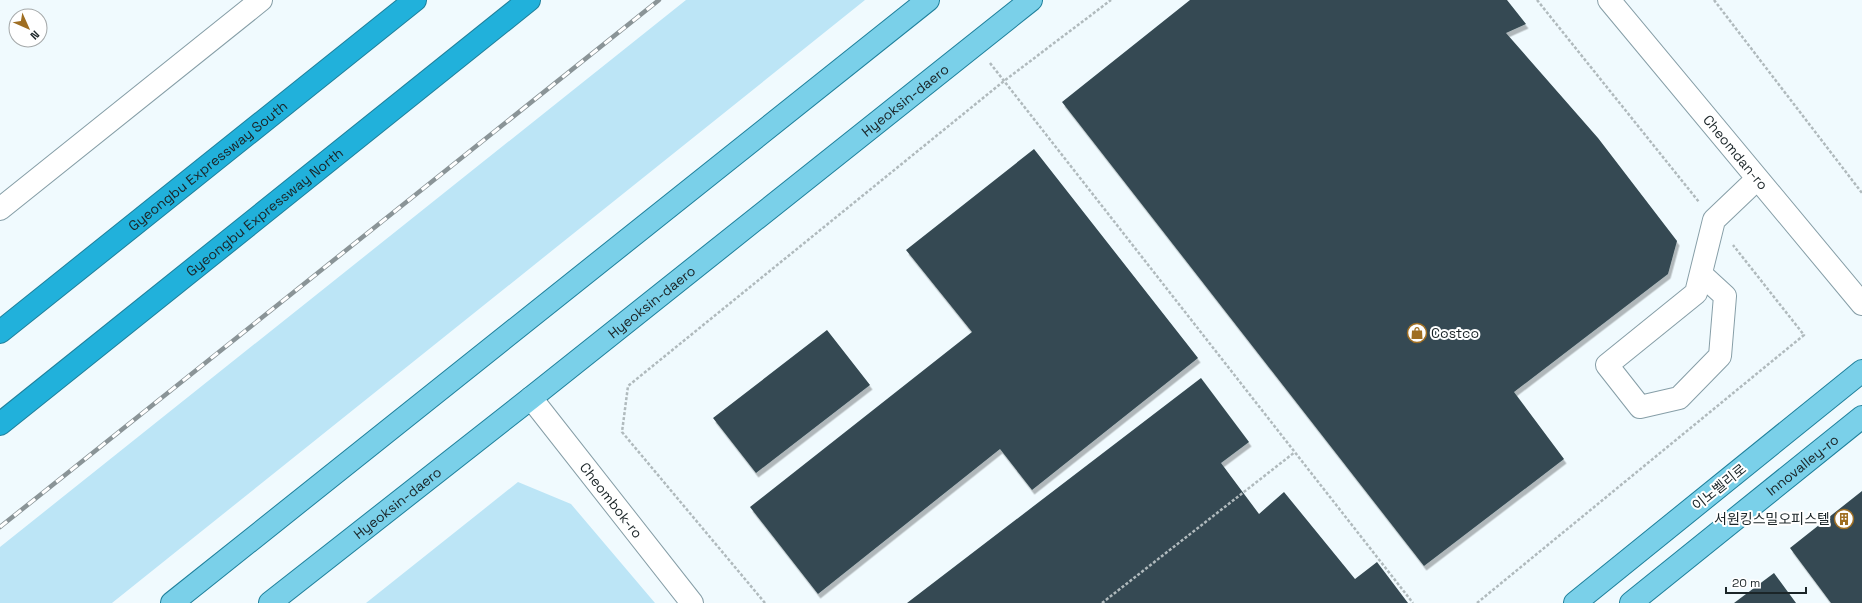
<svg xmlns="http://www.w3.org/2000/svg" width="1862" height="603" viewBox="0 0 1862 603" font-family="'Space Grotesk','Noto Sans KR',sans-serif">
<defs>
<filter id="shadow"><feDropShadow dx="2.5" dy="4.5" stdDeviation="0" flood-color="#0004"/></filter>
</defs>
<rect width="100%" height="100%" fill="#f0fafe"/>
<path fill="#bce5f6" d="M 686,0 L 865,0 L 112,603 L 0,603 L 0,547 Z
M 518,482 L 571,504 L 655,603 L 366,603 Z"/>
<path fill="#354a52" filter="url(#shadow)" d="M 1190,0 L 1507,0 L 1526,24 L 1506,33 L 1598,138 L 1677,241 L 1668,274 L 1514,392 L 1564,459 L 1424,566 L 1062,102 Z
M 1034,149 L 1198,358 L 1032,490 L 1000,449 L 818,594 L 750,507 L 972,332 L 906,250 Z
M 827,330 L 870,385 L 756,473 L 713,418 Z
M 1201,378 L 1249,442 L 1221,463 L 1259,514 L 1284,492 L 1355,579 L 1377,562 L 1408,603 L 907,603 Z
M 1862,491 L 1862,603 L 1831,603 L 1790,548 Z
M 1774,573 L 1796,603 L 1734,603 Z"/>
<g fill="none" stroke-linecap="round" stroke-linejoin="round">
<g stroke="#869ea7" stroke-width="24">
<g id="minor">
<path id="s1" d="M 1609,0 L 1862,304"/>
<path d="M 0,209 L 261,0"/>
<path d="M 1701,274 L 1725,296 L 1720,356 L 1679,398 L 1640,407 L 1607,365 L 1696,293 L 1714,220 L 1757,179"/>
<path id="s2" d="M 531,398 L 692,603"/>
</g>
</g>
<g stroke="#1f809c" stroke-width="24">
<g id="major">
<path d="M 172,603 L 928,0"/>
<path id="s3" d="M 270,603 L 531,398 L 1031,0"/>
<path d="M 1575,603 L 1862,371"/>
<path id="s4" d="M 1631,603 L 1862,417"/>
</g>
</g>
<g stroke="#1f809c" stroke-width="24">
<g id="highway">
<path id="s5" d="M 0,332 L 415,0"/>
<path id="s6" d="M 0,424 L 529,0"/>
</g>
</g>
<path stroke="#b0babd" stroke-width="2.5" stroke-dasharray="3 2" stroke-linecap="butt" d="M 1537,0 L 1699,202
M 1714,0 L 1862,193
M 990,63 L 1413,603
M 765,603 L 622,432 L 628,386 L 1004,81 L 1111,0
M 1102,603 L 1295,452
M 1477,603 L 1804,335 L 1733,245"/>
<use href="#minor" stroke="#fff" stroke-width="22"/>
<use href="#major" stroke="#7ad0e9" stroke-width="22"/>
<use href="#highway" stroke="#21b1db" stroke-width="22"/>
<g stroke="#8a9497" stroke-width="4.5">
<path id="rail" d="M 0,527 L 659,0"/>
</g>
<use href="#rail" stroke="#fff" stroke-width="3" stroke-dasharray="9" stroke-linecap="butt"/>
</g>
<defs>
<g id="shop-ring" transform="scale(1)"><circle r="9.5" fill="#fff" stroke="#9f6e22" stroke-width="1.5"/><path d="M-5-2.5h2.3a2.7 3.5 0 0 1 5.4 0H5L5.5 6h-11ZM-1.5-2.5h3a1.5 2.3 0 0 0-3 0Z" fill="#9f6e22"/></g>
<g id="building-ring" transform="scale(1)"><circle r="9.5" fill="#fff" stroke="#9f6e22" stroke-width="1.5"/><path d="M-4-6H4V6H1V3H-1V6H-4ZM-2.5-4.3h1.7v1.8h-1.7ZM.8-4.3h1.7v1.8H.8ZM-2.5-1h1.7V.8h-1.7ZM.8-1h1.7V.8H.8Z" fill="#9f6e22"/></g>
</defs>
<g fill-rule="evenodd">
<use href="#shop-ring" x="1417" y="333"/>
<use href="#building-ring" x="1844" y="519"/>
</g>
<g text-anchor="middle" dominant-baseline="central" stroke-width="4" stroke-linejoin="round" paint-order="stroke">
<g font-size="14" fill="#1b2528" stroke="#fff">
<text stroke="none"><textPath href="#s3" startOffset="810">Hyeoksin-daero</textPath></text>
<text stroke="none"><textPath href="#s1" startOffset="198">Cheomdan-ro</textPath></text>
<text stroke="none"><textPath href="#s5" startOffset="266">Gyeongbu Expressway South</textPath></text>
<text stroke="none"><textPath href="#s6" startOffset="339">Gyeongbu Expressway North</textPath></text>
<text stroke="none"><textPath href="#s3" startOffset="486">Hyeoksin-daero</textPath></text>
<text stroke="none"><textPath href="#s4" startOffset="220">Innovalley-ro</textPath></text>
<text transform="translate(1719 487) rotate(-39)">이노벨리로</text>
<text stroke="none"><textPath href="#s2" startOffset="130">Cheombok-ro</textPath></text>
<text stroke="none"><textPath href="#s3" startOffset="162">Hyeoksin-daero</textPath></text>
</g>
<g font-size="14" fill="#1b2528" stroke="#fff" text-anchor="start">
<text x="1431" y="333">Costco</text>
<text x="1830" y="519" text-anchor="end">서원킹스밀오피스텔</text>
</g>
</g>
<g transform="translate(28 28) rotate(135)"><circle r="19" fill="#ffffff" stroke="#a4a8a9"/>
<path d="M0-3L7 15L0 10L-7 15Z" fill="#9f6e22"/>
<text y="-6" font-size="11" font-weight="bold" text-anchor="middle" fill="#1b2528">N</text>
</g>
<path d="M1726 587v6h80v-6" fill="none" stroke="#1b2528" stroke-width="2"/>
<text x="1732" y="587" font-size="12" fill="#1b2528" stroke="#ffffff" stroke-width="3" paint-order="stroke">20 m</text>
</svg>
